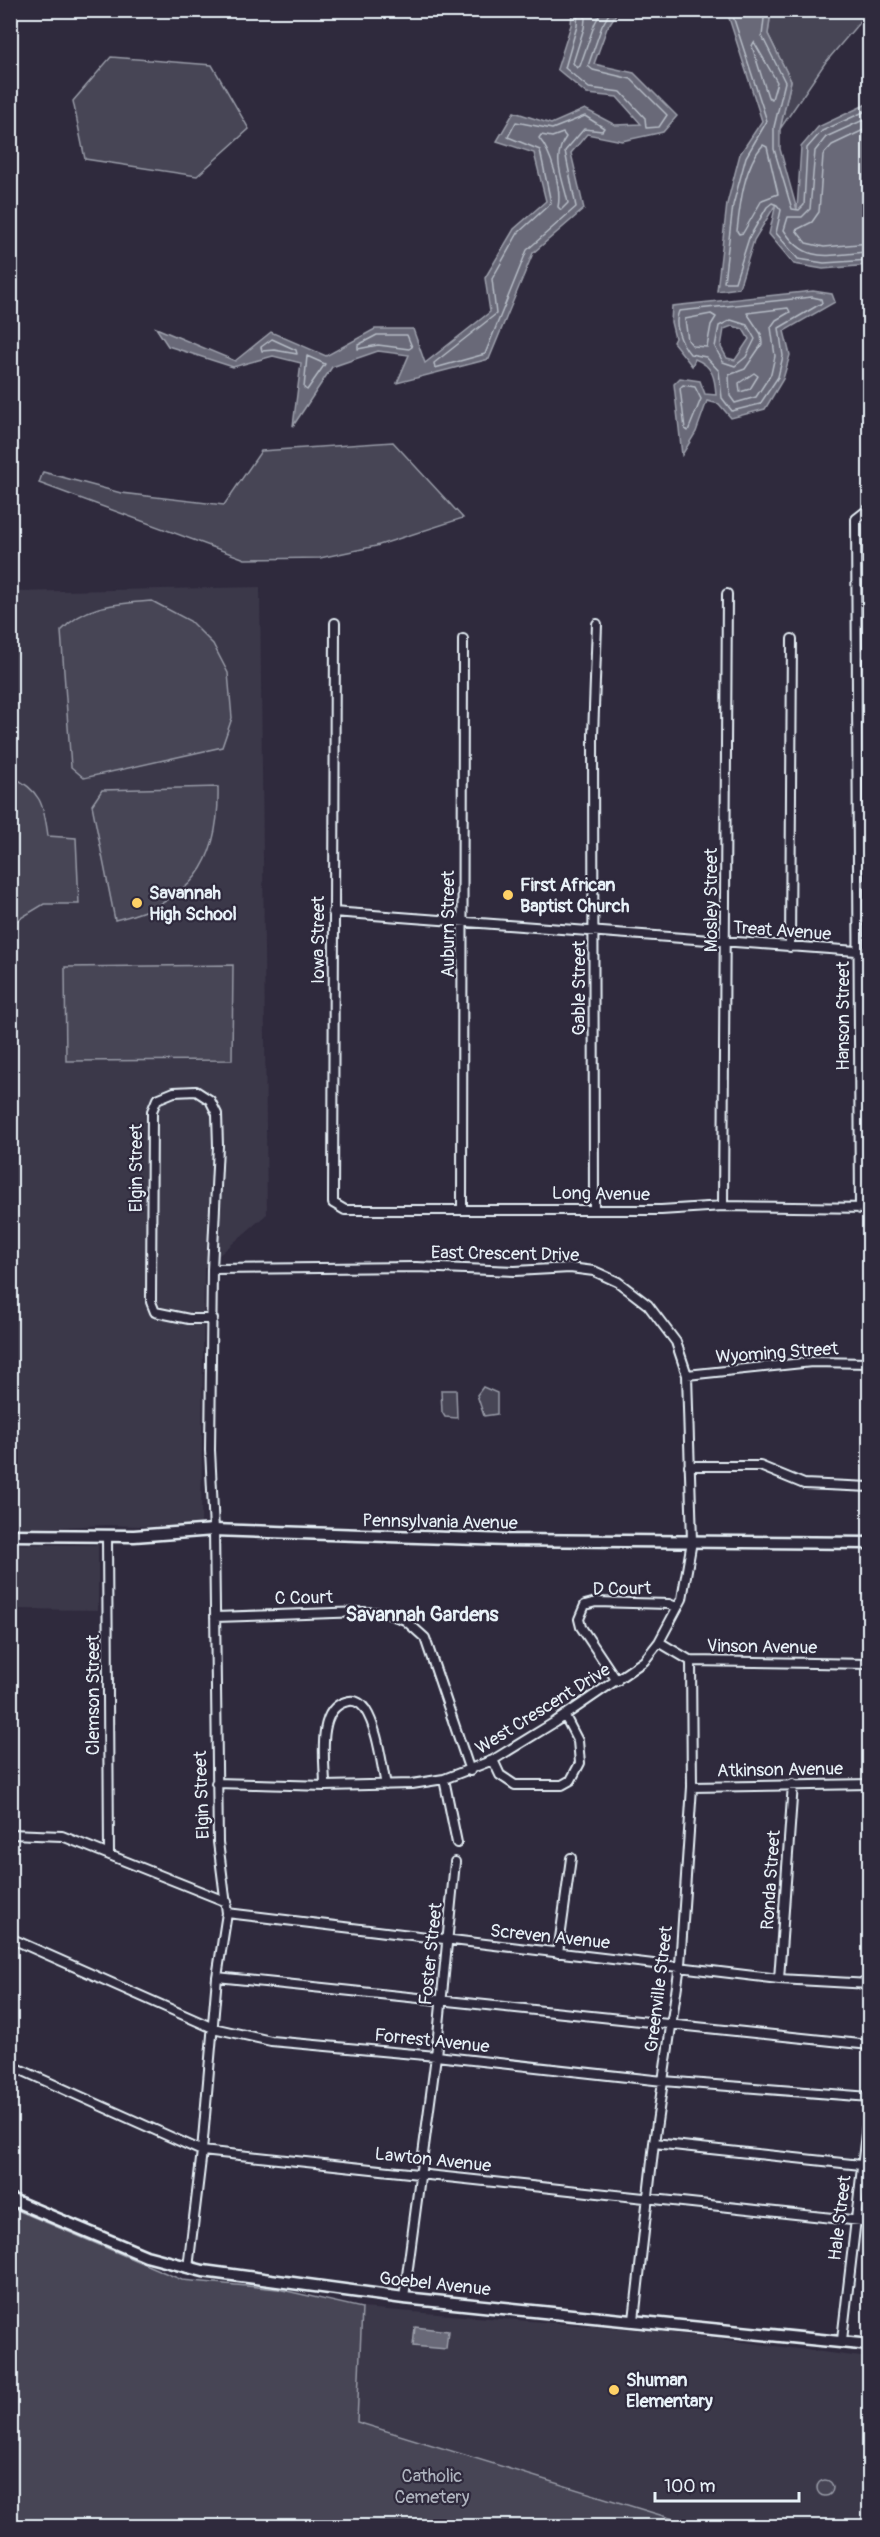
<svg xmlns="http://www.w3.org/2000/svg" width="880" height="2537" viewBox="0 0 880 2537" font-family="Pangolin,sans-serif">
<rect width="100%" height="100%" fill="#2f2a3d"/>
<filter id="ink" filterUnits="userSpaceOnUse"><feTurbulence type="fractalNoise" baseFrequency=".0167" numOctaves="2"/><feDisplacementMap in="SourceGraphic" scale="12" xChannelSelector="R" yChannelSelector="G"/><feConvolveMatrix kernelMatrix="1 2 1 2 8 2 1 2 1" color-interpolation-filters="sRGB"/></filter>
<g filter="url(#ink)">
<path fill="#3b3749" d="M 260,587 L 267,1214 L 204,1268 L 201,1528 L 107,1525 L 11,1529 L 10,592 Z
M 11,1544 L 98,1545 L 98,1610 L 11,1609 Z
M 362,2308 L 656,2331 L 869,2358 L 869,2526 L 696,2526 L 356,2422 Z"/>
<path fill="#464455" stroke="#979aa6" stroke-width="1.5" d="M 771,11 L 869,11 L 825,63 L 780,129 L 791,81 L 768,34 Z
M 111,57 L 212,65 L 249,129 L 197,176 L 85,159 L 73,101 Z
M 393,442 L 463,518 L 376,546 L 320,558 L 245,559 L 39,483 L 43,472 L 121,493 L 224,505 L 261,451 Z
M 152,601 L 190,621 L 213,644 L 228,673 L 232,718 L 222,747 L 84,778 L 71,767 L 61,631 C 86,604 117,604 152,601 Z
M 11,776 C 40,790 44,804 48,836 L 76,838 L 79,904 L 44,904 L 11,924 Z
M 218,787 C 220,865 191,902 115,920 L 92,805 L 102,790 Z
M 233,965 L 232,1060 L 66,1061 L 65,967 Z
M 483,1387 L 497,1393 L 497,1414 L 484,1416 L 477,1395 Z
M 441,1390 L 456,1390 L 457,1418 L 445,1417 L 442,1412 Z
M 10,2207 L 182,2280 L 278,2289 L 362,2308 L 357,2422 L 696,2526 L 11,2526 Z
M817 2488a8 8 0 1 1 16 0a8 8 0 1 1-16 0Z"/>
<path fill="#696978" stroke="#9c9fab" stroke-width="1.5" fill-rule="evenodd" d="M 572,11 L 618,11 L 607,28 L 594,64 L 634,73 L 677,116 L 663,132 L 622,141 L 587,134 L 571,153 L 584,209 L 533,253 L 489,359 L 397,383 L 409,355 L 378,351 L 332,367 L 293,426 L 301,363 L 273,356 L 233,367 L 168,346 L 156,328 L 235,361 L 271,332 L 326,356 L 375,329 L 413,329 L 425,363 L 490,312 L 485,278 L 514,229 L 546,201 L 534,153 L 497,141 L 514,112 L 551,124 L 585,109 L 615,125 L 641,124 L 617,97 L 587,94 L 557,69 L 571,25 Z
M 676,11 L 771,11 L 768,34 L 791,81 L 780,129 L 780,149 L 797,210 L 801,147 L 818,127 L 869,103 L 869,265 L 823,269 L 794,264 L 769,234 L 776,204 L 754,240 L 739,288 L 717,291 L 727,204 L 740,154 L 762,121 L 728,15 Z
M 813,291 L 832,294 L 835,302 L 784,331 L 790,355 L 783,379 L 765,409 L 731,418 L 719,404 L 707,401 L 696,432 L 682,455 L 674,384 L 680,378 L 700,381 L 705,394 L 716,395 C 715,378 713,366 695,359 L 692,366 L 673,342 L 675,338 L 671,322 L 672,306 ZM 732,326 L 743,329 L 749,339 L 735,360 L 727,358 L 721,347 L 724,329 Z
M 415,2327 L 448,2331 L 446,2349 L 413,2346 Z"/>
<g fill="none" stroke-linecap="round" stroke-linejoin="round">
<path stroke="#b5bbc5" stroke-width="1.5" d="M 578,10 L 577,26 L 565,68 L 589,88 L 621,92 L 645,118 L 646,128 L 659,127 L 667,115 L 631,79 L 593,70 L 588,66 L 602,26 L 611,10
M 586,10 L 584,28 L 573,63 L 577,68 L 580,66 L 595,23 L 602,10
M 731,10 L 767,121 L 746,157 L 733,205 L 724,282 L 735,282 L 749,238 L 767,207 L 772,203 L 777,205 L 781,210 L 776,233 L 798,259 L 824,263 L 870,260
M 765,10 L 762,36 L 785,82 L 774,127 L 774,149 L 792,209 L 799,210 L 804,205 L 807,148 L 822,131 L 870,109
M 754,42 L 777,82 L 772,99 L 768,97 L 752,46 Z
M 585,116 L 604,128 L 602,131 L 584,129 L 565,151 L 576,207 L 527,250 L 485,354 L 435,368 L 434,363 L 496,314 L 492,279 L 518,233 L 551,203 L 540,150 L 508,137 L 516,122 L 552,129 Z
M 870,117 L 826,137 L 815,151 L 810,209 L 802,217 L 788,217 L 784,230 C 807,267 832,253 870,252
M 870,127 L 832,145 L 823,155 L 819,212 L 812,222 L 796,230 L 806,243 L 824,247 L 870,243
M 563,133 L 566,137 C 551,158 563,178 568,203 L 561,210 L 558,207 C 562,188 551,152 539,138 L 541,135 L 552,137 Z
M 763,145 L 767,147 L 778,194 L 762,200 L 743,233 L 739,234 L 737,231 C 740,204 744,166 763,145 Z
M 812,297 L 821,299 L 822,303 L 779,328 L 783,356 L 778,377 L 760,404 L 732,411 L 722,398 L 719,371 L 706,357 L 690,354 C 681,343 673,325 679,311 Z
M 788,308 L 790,312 L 776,320 L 771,327 L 775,356 L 771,374 L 756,397 L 735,403 L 730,396 L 729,375 L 745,369 L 762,344 L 761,334 L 747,313 Z
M 711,314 L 716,317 L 711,325 L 707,347 L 693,346 L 688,340 L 685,319 Z
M 731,320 L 747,325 L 755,339 L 746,357 L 735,366 L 723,362 L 715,347 L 719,326 Z
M 377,335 L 407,335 L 412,347 L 409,349 L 378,345 L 358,349 L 358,345 Z
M 272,339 L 296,350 L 297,354 L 274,350 L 262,351 L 261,347 Z
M 307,356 L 325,364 L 307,390 L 304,388 Z
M 754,373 L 758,376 L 750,389 L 740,392 L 739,383 Z
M 683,385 L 695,387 L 701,399 L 688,431 L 685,429 L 680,388 Z"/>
<g stroke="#e8f1f8" stroke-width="12">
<path id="street" d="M 335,623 L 333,1203 L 345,1210 L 661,1210 L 723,1206 L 870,1208
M 333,912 L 870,952
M 790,947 L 792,639
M 723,1206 L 727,594
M 462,1208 L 463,639
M 594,1208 L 593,736 L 597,624
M 860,1209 L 856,519 L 870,508
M 212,1269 L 416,1267 L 515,1271 L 570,1268 L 594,1271 L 618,1282 L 648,1305 L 676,1342 L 687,1375 L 692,1541 L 682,1599 L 659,1642 L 644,1661 L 555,1722 L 493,1760 L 444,1779 L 412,1784 L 325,1786 L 216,1783
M 687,1375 L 812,1362 L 870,1363
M 689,1466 L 760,1466 L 804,1484 L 870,1487
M 107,1537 L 109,1853
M 215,1617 L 363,1612 L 386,1613 L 405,1620 L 425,1638 L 470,1771
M 659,1642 L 691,1661 L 870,1664
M 617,1681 L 581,1627 L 579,1619 L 585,1605 L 596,1602 L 669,1604 L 676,1607
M 493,1760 L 500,1775 L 515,1785 L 562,1785 L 571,1780 L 580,1763 L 578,1741 L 565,1716
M 444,1779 L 457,1843
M 325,1786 C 325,1762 316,1710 345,1702 C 353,1699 360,1702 365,1709 C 378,1729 381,1762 386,1785
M 692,1787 L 870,1784
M 10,1834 L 62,1836 L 227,1902
M 227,1913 L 779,1979 L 870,1984
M 10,1938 L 213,2028 L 271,2041 L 436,2056 L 663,2081 L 870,2097
M 558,1953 L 571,1858
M 217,1977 L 870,2045
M 779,1979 L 793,1784
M 10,2065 L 202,2151 L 870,2222
M 654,2143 L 861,2165
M 188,2268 L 202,2151 L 217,1977 L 227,1913 L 218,1842 L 214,1530 L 210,1450 L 212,1269 L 218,1146 L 217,1114 L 210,1100 L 196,1091 L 174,1092 L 157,1099 L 152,1111 L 151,1302 L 155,1312 L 189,1319 L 213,1319
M 404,2298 L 436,2056 L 455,1862
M 634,2320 L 654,2143 L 680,1965 L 692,1787 L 691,1661
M 842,2340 L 870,2099"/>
</g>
<g stroke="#e8f1f8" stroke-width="15">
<path id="secondary" d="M 10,1535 L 134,1536 L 214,1530 L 507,1540 L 870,1543
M 10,2199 L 146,2256 L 203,2271 L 404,2298 L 870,2345"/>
</g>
<use href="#street" stroke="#2f2a3d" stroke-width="8"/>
<use href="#secondary" stroke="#2f2a3d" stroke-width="10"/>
</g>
</g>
<g fill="#ffd166" stroke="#2f2a3d" stroke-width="2">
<circle cx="508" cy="895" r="6"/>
<circle cx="137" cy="903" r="6"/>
<circle cx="614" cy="2390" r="6"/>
</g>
<g text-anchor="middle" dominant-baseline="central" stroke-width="4.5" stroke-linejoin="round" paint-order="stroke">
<g font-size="18" font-weight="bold" fill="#e8f1f8" stroke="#2f2a3d" text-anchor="start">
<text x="520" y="885">First African<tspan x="520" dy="21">Baptist Church</tspan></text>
<text x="149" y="893">Savannah<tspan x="149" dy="21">High School</tspan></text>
<text x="626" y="2380">Shuman<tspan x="626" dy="21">Elementary</tspan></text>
</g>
<g font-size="18" fill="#e8f1f8" stroke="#2f2a3d">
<text transform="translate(711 900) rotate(-90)">Mosley Street</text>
<text transform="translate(448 924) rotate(-90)">Auburn Street</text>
<text transform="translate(782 931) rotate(4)">Treat Avenue</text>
<text transform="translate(318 940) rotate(-90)">Iowa Street</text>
<text transform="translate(579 988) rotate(-90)">Gable Street</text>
<text transform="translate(843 1016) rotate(-90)">Hanson Street</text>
<text transform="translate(136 1168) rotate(-90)">Elgin Street</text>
<text transform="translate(601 1194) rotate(1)">Long Avenue</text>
<text transform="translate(505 1254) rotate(1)">East Crescent Drive</text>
<text transform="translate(777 1353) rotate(-4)">Wyoming Street</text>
<text transform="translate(440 1522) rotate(1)">Pennsylvania Avenue</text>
<text transform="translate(622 1589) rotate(-1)">D Court</text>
<text transform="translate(304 1598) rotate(-1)">C Court</text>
<text transform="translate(762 1647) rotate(1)">Vinson Avenue</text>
<text transform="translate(93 1695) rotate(-90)">Clemson Street</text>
<text transform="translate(543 1709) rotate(-32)">West Crescent Drive</text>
<text transform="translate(780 1770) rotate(-1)">Atkinson Avenue</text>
<text transform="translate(202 1795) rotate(-92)">Elgin Street</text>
<text transform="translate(771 1880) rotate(-86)">Ronda Street</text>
<text transform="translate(550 1937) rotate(6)">Screven Avenue</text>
<text transform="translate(431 1954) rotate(-84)">Foster Street</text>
<text transform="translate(659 1989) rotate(-83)">Greenville Street</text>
<text transform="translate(432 2041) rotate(6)">Forrest Avenue</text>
<text transform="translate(433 2160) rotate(6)">Lawton Avenue</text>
<text transform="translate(840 2218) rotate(-83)">Hale Street</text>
<text transform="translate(435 2284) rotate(6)">Goebel Avenue</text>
</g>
<g font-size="18" fill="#afb4bf" stroke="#2f2a3d">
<text x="432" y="2476">Catholic<tspan x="432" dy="21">Cemetery</tspan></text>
</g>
<g font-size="20" font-weight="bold" fill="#e8f1f8" stroke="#2f2a3d">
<text x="422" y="1614">Savannah Gardens</text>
</g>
</g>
<rect width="880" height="2537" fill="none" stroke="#2f2a3d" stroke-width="36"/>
<rect x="18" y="18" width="844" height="2501" fill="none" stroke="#e8f1f8" stroke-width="2" filter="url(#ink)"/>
<path d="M655 2492v9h144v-9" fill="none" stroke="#e8f1f8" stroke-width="3"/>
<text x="664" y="2492" font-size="18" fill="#e8f1f8" stroke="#2f2a3d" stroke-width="4.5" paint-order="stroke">100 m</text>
</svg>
